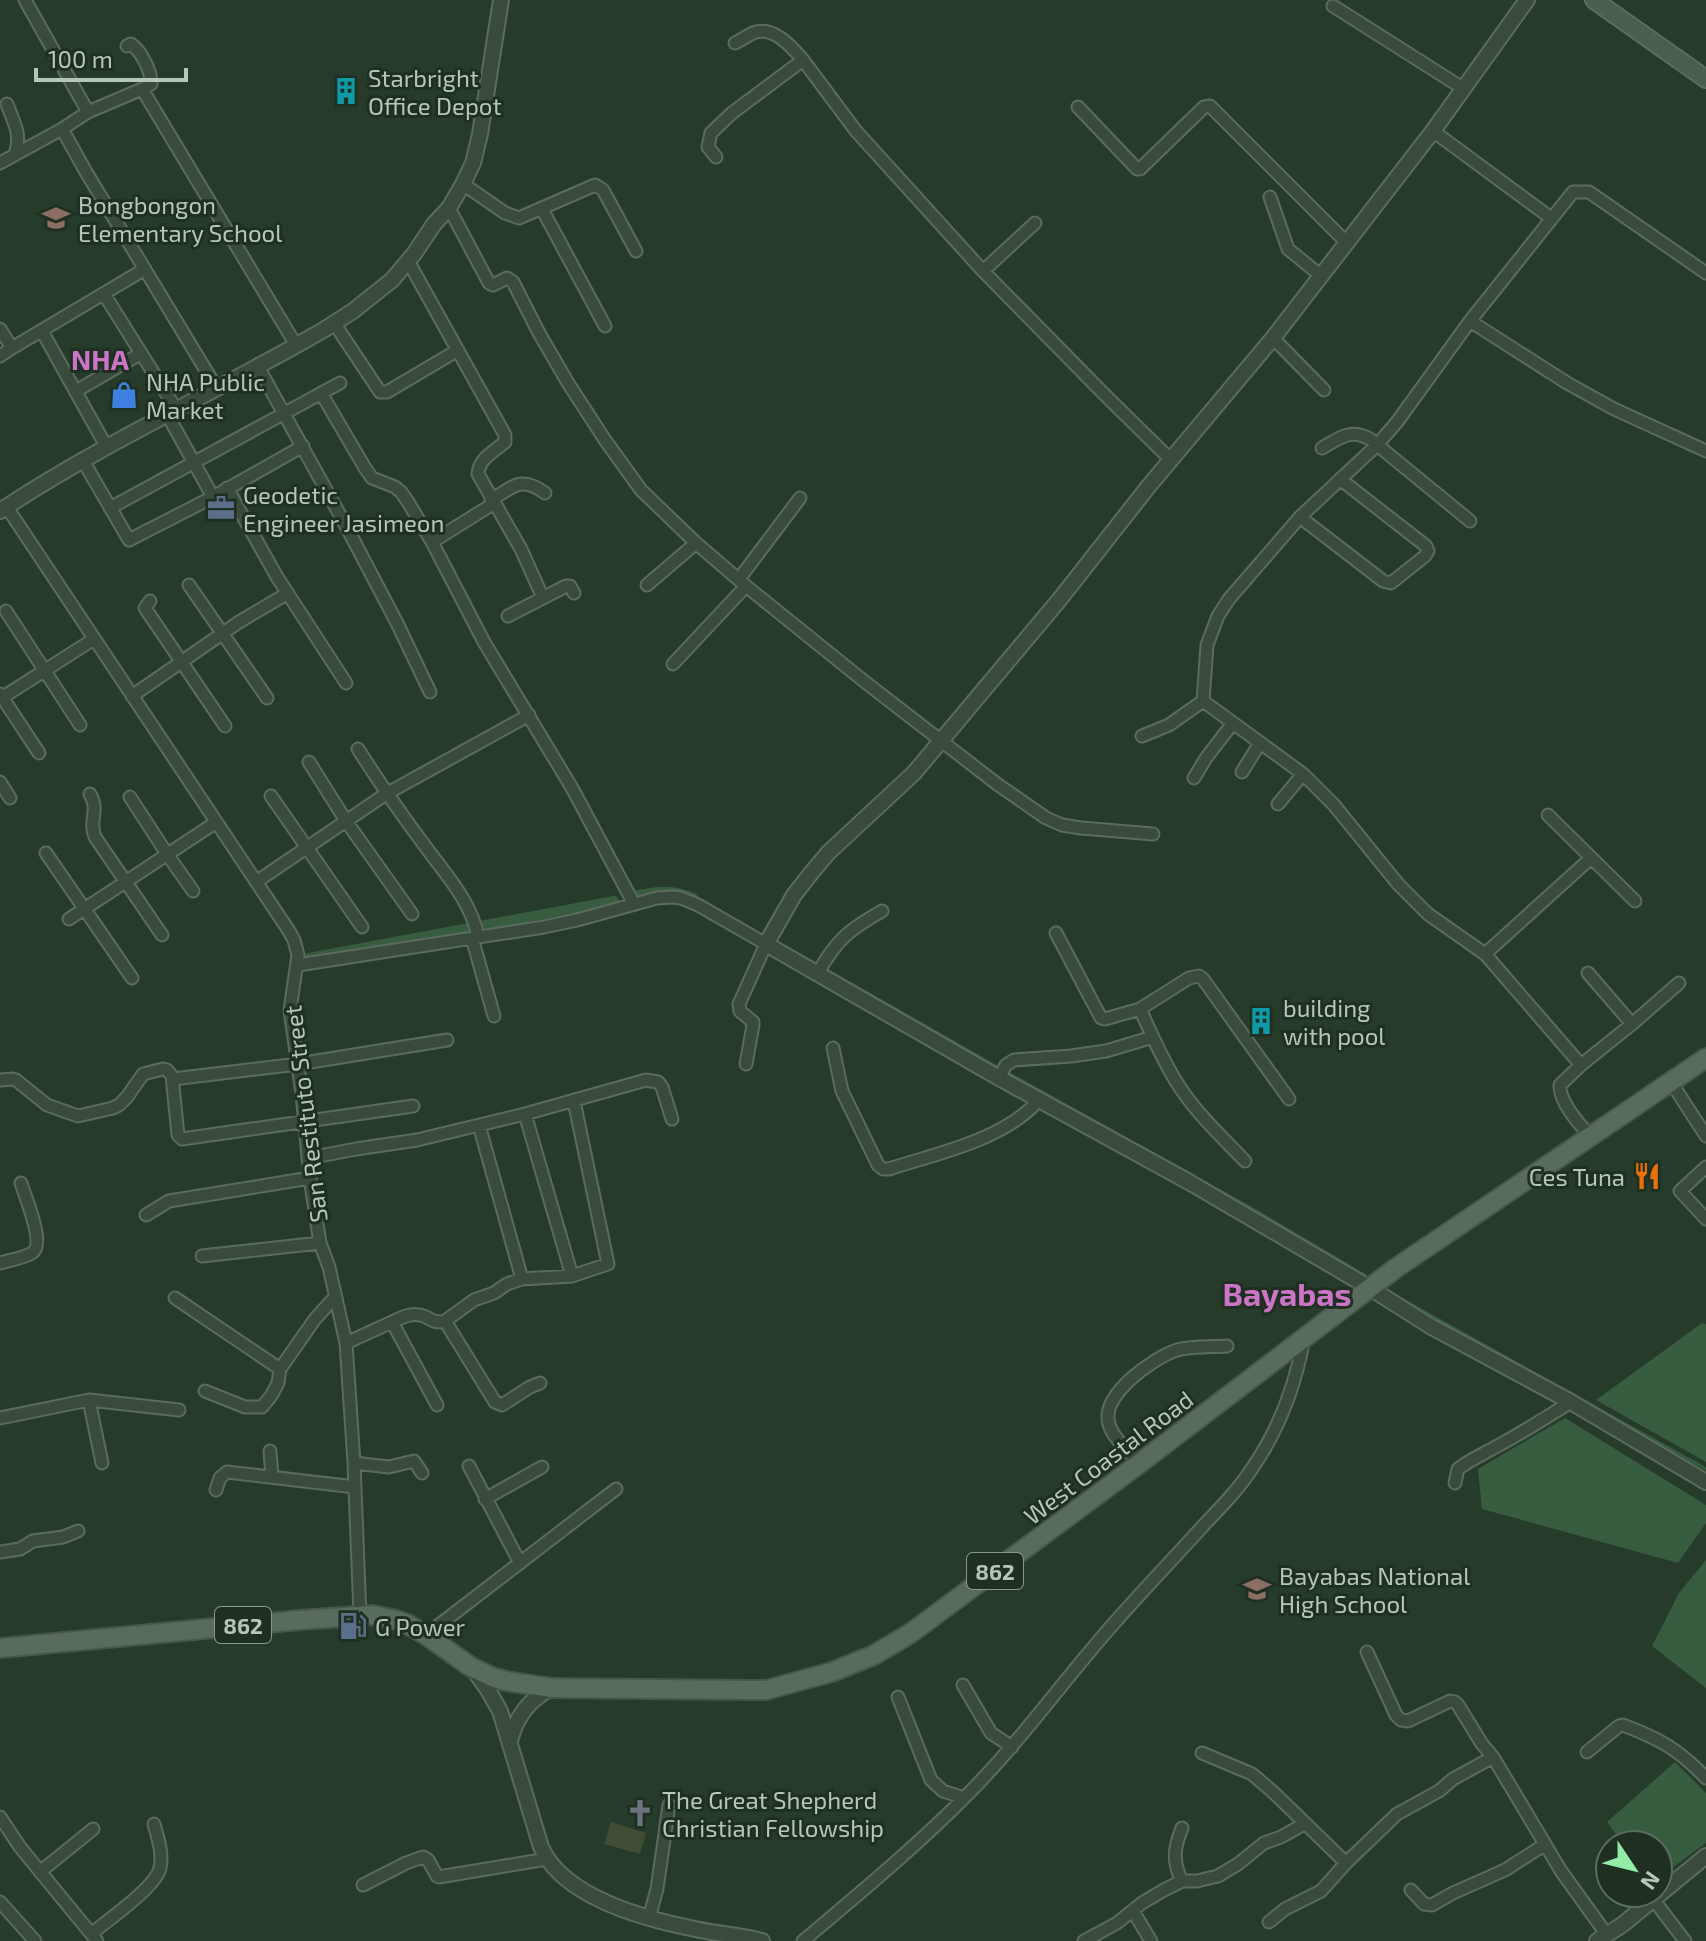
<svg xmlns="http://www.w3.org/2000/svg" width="1706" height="1941" viewBox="0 0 1706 1941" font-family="'Exo 2',sans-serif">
<rect width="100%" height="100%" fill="#263b2a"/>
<path fill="#424d36" d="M 611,1822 L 646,1833 L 640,1854 L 604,1844 Z"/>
<path fill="#385c40" d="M 1702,1323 L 1706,1324 L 1706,1462 L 1596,1400 Z
M 1565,1418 L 1706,1505 L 1706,1523 L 1678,1563 L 1482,1509 L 1478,1469 Z
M 1706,1560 L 1706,1688 L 1652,1646 L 1679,1593 Z
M 1675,1762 L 1706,1793 L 1706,1843 L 1658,1878 L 1658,1845 L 1624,1845 L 1607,1822 Z"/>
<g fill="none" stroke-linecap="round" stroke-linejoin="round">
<path stroke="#385c40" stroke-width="3" d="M 776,942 L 818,966
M 825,969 L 999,1068
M 1006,1072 L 1258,1212 L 1364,1275
M 1389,1292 L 1706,1469"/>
<path stroke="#385c40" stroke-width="10" d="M 632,896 C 656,892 670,888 693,898
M 309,958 L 614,901"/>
<g stroke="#5b6b5e" stroke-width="15">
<path id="minor" d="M 25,0 L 88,112
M 1333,6 L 1464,89
M 735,43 C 741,40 747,36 753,33 C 773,25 791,46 803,60
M 142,89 L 296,345
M 7,104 C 14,123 22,135 15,154
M 1078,107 L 1137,169 L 1140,169 L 1204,107 L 1210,106 L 1346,242
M 62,129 L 86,172 L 216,387
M 1433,131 L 1551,218
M 716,157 L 708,147 L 711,133 L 732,113 L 803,60 L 856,131 L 983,271 L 1104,394 L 1171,460
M 0,163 L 62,129 L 88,112 L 142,89 L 151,84 C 152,72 141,51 131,44 L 127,46
M 463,184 L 505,213 L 519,218 L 595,185 L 603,190 L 636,251
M 1270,197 L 1288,249 L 1320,275
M 449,208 L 489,283 L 493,285 L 507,278 L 513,282 L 539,333 L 568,383 L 605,440 L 641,490 L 696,543 L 746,586 L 865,682 L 997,784 L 1046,818 L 1062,825 L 1081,828 L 1153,834
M 542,209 L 605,326
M 408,261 L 505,435 L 505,442 C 494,452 479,458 478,474 L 521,549 L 543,598
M 983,271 L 1035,223
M 104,294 L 176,409
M 1470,321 L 1567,383 L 1614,409 L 1706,451
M 334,323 L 380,392 L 387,392 L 458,350
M 0,329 L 12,348 L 0,356
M 42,331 L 106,446
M 1273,338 L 1324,390
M 12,348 L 145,269
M 257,365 L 345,524 L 397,623 L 430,692
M 76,391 L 140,354
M 321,393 L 365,468 L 372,478 L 395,487 L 401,492 L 408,502 L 432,542 L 484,642 L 572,788 L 634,904
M 167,414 L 213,497
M 1322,448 C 1340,438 1350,428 1370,439 L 1470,521
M 82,459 L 129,540 L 213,497 L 303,446
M 227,488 L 277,577 L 346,683
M 491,500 C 513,487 521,475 545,493
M 6,506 L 289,931 L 294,940 L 298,955 L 290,1010 L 302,1094 L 310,1178 L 320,1243 L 329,1267 L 346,1343 L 354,1463 L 360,1615
M 110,508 L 340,383
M 1300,517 L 1383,581 L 1391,583 L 1425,556 L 1428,551 L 1426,546 L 1340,479
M 432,542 L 493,504
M 739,579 L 800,498
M 189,585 L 267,698
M 647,585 L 696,543
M 150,601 L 145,608 L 225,726
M 6,611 L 80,725
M 508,616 L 566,586 L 570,586 L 574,593
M 673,664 L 746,586
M 0,694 L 39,753
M 132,696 L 239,622 L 288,593
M 0,699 L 94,639
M 1142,736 L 1169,725 L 1203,701
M 358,749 C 379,782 401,814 425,846 C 446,875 471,901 478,937
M 309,762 L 346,821 L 412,914
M 1242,772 L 1260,743
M 1194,778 L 1206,758 L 1233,723
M 0,782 L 10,798
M 90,794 C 100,811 88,820 95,837 L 162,935
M 271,796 L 362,927
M 130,797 L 167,854 L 193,891
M 1278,804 L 1303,774
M 1548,815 L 1635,901
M 46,853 L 132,978
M 256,882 L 386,794 L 529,715
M 69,919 L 215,823
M 1056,933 L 1101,1018 L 1105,1019 L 1140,1009
M 472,938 L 494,1016
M 1485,954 L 1591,858
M 298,965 L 544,927 L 577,920 L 657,898 L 672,897 L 681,898 L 698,905 L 766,944 L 739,1004 L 740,1011 L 753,1022 L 753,1025 L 746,1064
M 818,973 C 836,940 850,929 882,911
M 1588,973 L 1632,1024
M 833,1048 L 842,1091 L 878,1165 L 883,1169 L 889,1169 C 938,1153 1004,1140 1039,1100
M 1581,1065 L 1485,954 L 1428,914 L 1398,884 L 1334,805 L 1303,774 L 1203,701 L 1207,645 L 1218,616 L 1229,599 L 1300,517 L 1377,445 L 1397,422 L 1470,321 L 1573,192 L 1589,192 L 1706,273
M 999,1078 L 1006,1065 L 1014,1060 L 1071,1056 L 1106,1051 L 1153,1037
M 173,1079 L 298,1064 L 447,1040
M 0,1080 L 12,1079 L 16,1080 L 47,1105 L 78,1116 L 113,1108 L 119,1105 L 127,1097 L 143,1074 L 163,1069 L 167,1070 L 172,1076 L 178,1135 L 182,1139 L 413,1106
M 1671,1082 L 1706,1136
M 525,1114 L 572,1276
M 479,1125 L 522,1279
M 1591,1136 C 1579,1125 1559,1101 1560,1085 L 1581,1065 L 1632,1024 L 1679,983
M 309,1158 L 356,1149 L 417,1140 L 525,1114 L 646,1080 L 658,1082 L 662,1087 L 672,1119
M 1245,1161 C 1222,1137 1197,1114 1179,1086 C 1163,1062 1152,1035 1140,1009 L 1189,978 L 1199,976 L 1203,979 L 1289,1099
M 1706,1167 L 1680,1191 L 1706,1219
M 146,1215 L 169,1201 L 310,1178
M 202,1256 L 320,1243
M 0,1263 C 10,1260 24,1258 32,1253 C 46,1244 25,1197 21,1183
M 175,1298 L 280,1369
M 445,1321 L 474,1300 L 494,1293 L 507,1284 L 522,1279 L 572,1276 L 608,1264 L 574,1101
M 392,1322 C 403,1317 413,1311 426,1317 C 434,1321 435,1323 445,1321 L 495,1402 L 502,1405 L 530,1387 L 540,1383
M 346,1343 L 392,1322 L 437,1405
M 205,1391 L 245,1407 L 262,1407 L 271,1396 L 278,1383 L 280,1369 L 315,1319 L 335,1297
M 89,1400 L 102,1463
M 0,1418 L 89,1400 L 179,1410
M 270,1451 L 272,1477
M 354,1463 L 389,1467 L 414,1461 L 422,1473
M 1140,1463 C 1130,1452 1113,1439 1109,1424 C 1100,1395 1153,1358 1177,1350 C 1192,1346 1211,1347 1227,1346
M 469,1466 L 520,1563
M 1455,1483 L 1458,1469 C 1471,1459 1487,1452 1501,1444 C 1525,1431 1548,1416 1571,1402
M 216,1490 L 220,1478 L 227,1472 L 355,1487
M 485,1499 L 542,1467
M 0,1552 L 20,1549 L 33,1541 L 63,1537 L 78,1531
M 426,1635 L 616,1489
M 1367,1652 L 1396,1715 L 1401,1720 L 1408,1721 L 1450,1701 L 1455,1702 L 1458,1705 L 1482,1744 L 1493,1757 L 1561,1871 L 1607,1935
M 963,1685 L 991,1733 L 1012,1747
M 898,1697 L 931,1780 L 943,1791 L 964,1798
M 1587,1752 L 1619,1726 L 1623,1725 C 1660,1739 1678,1749 1706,1778
M 1202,1753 L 1252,1774 L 1273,1792 L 1346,1863
M 0,1817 L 20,1847 L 97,1941
M 40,1872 L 93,1829
M 1182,1881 C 1172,1861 1174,1848 1182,1828
M 363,1885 L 406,1863 L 423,1857 L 428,1860 L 437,1876 L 439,1877 L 547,1859
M 1411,1890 L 1424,1904 L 1432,1905 L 1453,1893 L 1505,1870 L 1544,1845
M 1653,1899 L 1685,1941
M 0,1902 L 35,1941
M 1133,1911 L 1151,1941
M 649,1918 L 657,1889 L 669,1805
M 1269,1922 L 1285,1909 L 1321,1891 L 1346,1863 L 1397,1814 L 1439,1791 L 1453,1779 L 1493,1757
M 91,1934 C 108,1920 156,1887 160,1868 C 163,1852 158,1839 154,1824
M 803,1941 C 860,1893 918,1845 970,1792 C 1023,1738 1066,1677 1116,1621 C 1144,1589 1174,1558 1202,1527 C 1220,1508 1239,1489 1253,1467 C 1279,1429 1296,1383 1304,1338
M 1084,1941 L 1117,1923 L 1142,1903 L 1164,1890 L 1182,1881 L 1197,1881 L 1218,1876 L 1238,1864 L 1264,1843 L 1281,1837 L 1304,1824"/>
</g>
<g stroke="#5b6b5e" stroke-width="18">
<path id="tertiary" d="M 1527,0 L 1433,131 L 1273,338 L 1148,487 L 1060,599 L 914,773 L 829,852 L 812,872 L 794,895 L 766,944 L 999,1078 L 1189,1182 L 1370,1288 L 1430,1326 L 1571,1402 L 1706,1482
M 0,511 C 104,442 217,392 325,329 L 353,311 L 392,280 L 414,254 L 434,224 L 449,208 L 463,184 L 473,163 L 480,134 L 501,0
M 474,1670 L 488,1690 L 500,1711 L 541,1847 C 563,1897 644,1919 695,1929 C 717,1934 740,1935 762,1941
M 510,1741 C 516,1717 529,1699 552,1688
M 1597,1941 L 1622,1925 L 1706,1856"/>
</g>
<g stroke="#5b6b5e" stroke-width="20">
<path id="secondary" d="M 1594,0 L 1706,79"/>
</g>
<g stroke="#46574a" stroke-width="22">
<path id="primary" d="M 0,1648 L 300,1620 L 372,1615 L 396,1620 L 407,1624 L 426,1635 L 471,1667 L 494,1678 L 506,1681 L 552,1688 L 749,1690 L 766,1690 L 832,1672 L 874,1655 L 911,1633 L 1140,1463 L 1396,1268 L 1706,1058"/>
</g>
<use href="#minor" stroke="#3a4b3d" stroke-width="11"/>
<use href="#tertiary" stroke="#3a4b3d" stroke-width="14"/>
<use href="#secondary" stroke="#485e4e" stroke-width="16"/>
<use href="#primary" stroke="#586b5c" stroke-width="18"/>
</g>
<defs>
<g id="building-bare" transform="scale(2.16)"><path d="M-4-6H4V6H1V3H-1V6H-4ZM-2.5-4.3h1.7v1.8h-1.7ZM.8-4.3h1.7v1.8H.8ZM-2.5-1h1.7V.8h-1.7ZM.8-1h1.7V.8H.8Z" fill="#0f9aa8" stroke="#1f3022" stroke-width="2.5" paint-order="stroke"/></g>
<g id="school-bare" transform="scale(2.16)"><path d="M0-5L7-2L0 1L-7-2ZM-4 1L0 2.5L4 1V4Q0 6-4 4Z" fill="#8d6e63" stroke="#1f3022" stroke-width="2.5" paint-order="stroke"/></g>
<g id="shop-bare" transform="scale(2.16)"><path d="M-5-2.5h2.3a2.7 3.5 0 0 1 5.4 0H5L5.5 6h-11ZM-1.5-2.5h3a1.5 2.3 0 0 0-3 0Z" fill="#3f7fe0" stroke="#1f3022" stroke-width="2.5" paint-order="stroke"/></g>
<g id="office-bare" transform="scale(2.16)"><path d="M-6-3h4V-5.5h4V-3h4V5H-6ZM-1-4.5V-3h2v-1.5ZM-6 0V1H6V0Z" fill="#5c6f8a" stroke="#1f3022" stroke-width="2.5" paint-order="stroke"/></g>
<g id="restaurant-bare" transform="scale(2.16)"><path d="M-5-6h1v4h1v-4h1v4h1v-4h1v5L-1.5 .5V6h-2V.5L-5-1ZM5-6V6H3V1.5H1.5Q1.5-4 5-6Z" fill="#e8710a" stroke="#1f3022" stroke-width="2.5" paint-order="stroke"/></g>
<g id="fuel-bare" transform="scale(2.16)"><path d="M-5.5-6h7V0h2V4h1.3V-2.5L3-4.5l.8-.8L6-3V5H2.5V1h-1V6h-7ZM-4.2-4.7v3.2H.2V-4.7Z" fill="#5c6f8a" stroke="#1f3022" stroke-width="2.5" paint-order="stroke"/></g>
<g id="church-bare" transform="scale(2.16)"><path d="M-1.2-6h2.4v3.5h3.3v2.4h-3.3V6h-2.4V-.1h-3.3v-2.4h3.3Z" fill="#6b7280" stroke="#1f3022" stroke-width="2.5" paint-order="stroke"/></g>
</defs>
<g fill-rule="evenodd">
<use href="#building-bare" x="346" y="91"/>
<use href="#school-bare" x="56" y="218"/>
<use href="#shop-bare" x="124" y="395"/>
<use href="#office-bare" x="221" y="508"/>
<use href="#building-bare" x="1261" y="1021"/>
<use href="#restaurant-bare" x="1647" y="1176"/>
<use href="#school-bare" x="1257" y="1589"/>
<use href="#fuel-bare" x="353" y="1626"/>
<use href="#church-bare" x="640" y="1813"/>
</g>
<g text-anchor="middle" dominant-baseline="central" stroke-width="6" stroke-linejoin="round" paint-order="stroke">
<g fill="#1f3022" stroke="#89998c" stroke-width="2">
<rect x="967" y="1553" width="56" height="36" rx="6"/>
<rect x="215" y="1607" width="56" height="36" rx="6"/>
</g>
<g font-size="22" font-weight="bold" fill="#b6c6ba">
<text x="995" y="1571">862</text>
<text x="243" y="1625">862</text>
</g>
<g font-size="24" fill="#b6c6ba" stroke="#1f3022" text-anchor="start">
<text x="368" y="77">Starbright<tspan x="368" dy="28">Office Depot</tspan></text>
<text x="78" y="204">Bongbongon<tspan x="78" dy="28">Elementary School</tspan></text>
<text x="146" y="381">NHA Public<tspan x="146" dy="28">Market</tspan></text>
<text x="243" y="494">Geodetic<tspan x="243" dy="28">Engineer Jasimeon</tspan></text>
<text x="1283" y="1007">building<tspan x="1283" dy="28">with pool</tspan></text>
<text x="1625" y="1176" text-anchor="end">Ces Tuna</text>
<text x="1279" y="1575">Bayabas National<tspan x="1279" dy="28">High School</tspan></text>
<text x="375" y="1626">G Power</text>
<text x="662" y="1799">The Great Shepherd<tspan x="662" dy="28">Christian Fellowship</tspan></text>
</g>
<g font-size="24" fill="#b6c6ba" stroke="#1f3022">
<text transform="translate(305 1114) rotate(-97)">San Restituto Street</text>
<text transform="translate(1108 1457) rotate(-37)">West Coastal Road</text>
</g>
<g font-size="28" font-weight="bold" fill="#cc75c7" stroke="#1f3022">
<text x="100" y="359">NHA</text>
</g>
<g font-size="32" font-weight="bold" fill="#cc75c7" stroke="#1f3022">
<text x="1287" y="1293">Bayabas</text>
</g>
</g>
<g transform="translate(1634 1869) rotate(125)"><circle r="38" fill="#1f3022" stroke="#5b6c5f" stroke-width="2"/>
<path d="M0-6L14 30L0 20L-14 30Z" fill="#94eca9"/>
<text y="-12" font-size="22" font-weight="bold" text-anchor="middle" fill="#b6c6ba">N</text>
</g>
<path d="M36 68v12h150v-12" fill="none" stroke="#b6c6ba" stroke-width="4"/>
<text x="48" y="68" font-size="24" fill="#b6c6ba" stroke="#1f3022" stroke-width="6" paint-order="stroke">100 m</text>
</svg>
